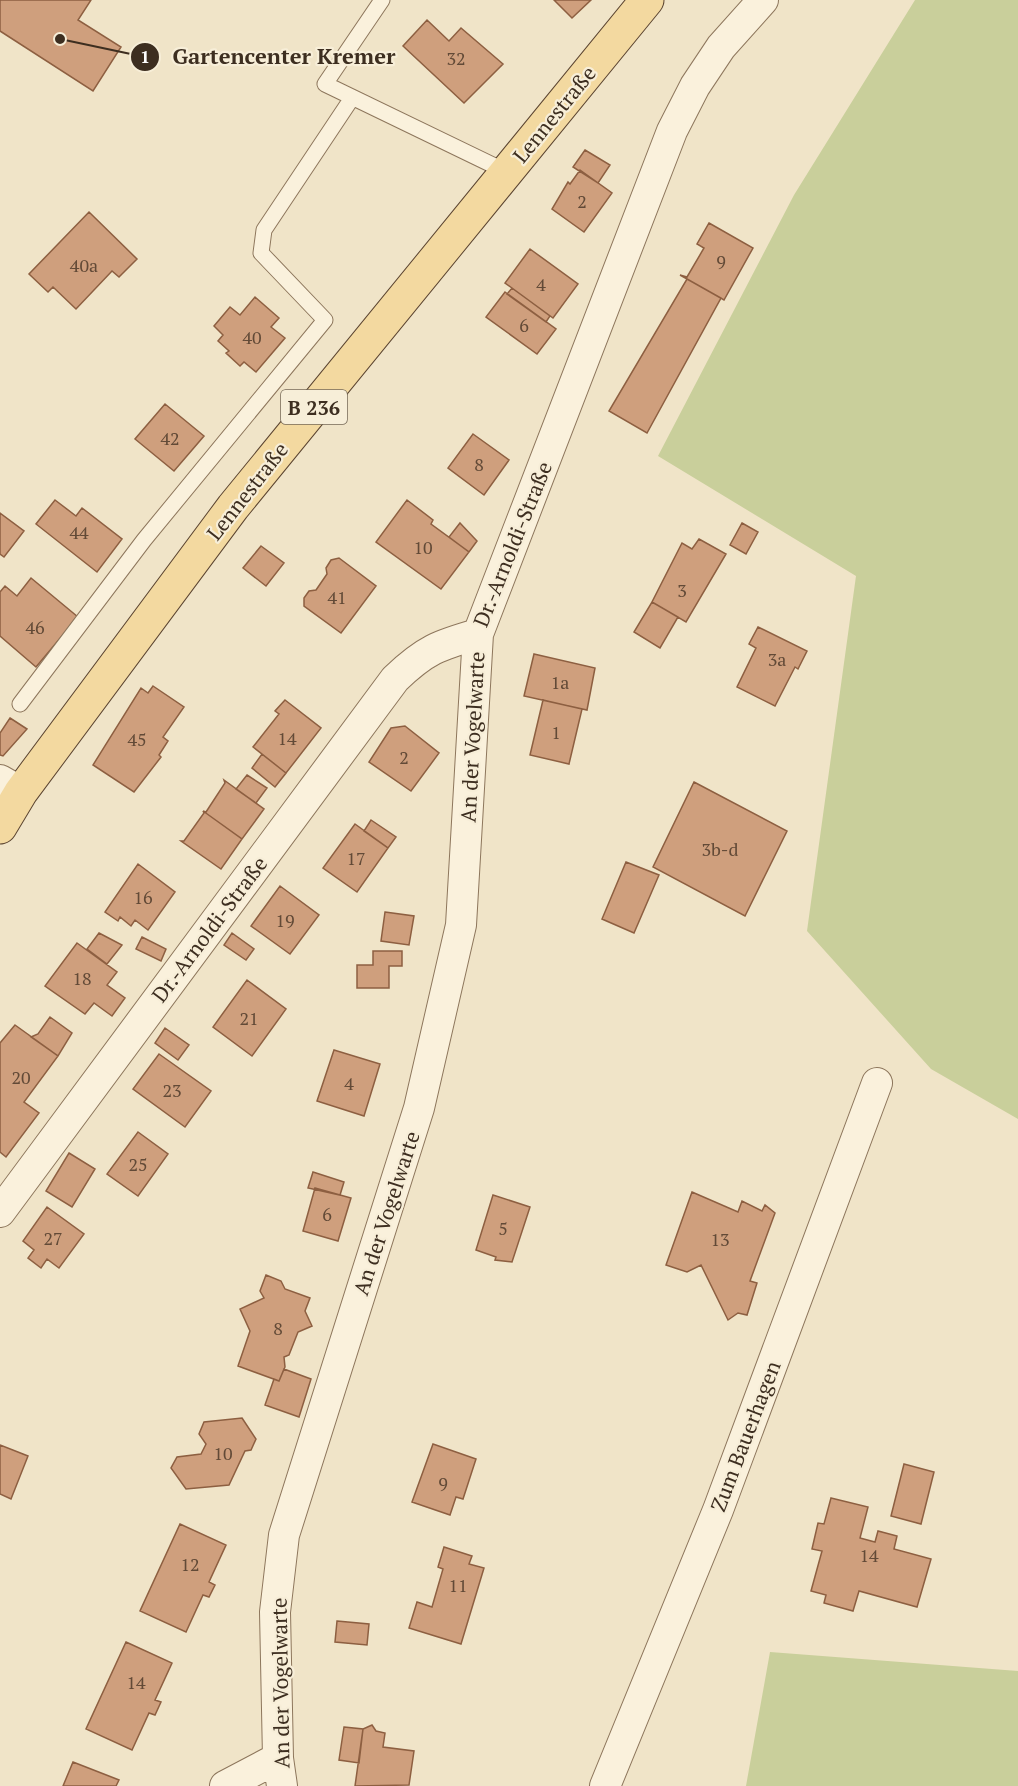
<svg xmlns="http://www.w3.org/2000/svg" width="1018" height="1786" viewBox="0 0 1018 1786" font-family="'PT Serif',serif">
<rect width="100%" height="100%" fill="#f0e4c8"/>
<path fill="#c9cf9b" d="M 915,0 L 1018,0 L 1018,1119 L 931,1069 L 807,931 L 856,576 L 658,456 L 794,195 Z
M 770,1652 L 1018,1671 L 1018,1786 L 746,1786 Z"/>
<path fill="#cf9f7d" stroke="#8d5f41" stroke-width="1.5" d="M 0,0 L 91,0 L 78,20 L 121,47 L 93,91 L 0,31 Z
M 554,0 L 591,0 L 572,18 Z
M 427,20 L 449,41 L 461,28 L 503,64 L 464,103 L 403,46 Z
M 585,150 L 610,165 L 598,183 L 573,167 Z
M 580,170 L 612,193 L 584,232 L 552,209 L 568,182 L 570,184 Z
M 89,212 L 137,259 L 119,277 L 112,271 L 76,309 L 53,287 L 48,292 L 29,274 Z
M 709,223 L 753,248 L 724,300 L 680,275 L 687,277 L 704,248 L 697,244 Z
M 530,249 L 578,284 L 553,318 L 505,283 Z
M 687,279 L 721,298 L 647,433 L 609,411 Z
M 512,288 L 550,316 L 546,322 L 507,294 Z
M 505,292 L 556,329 L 537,354 L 486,317 Z
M 255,297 L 279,318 L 271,327 L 285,338 L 256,372 L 244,362 L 240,366 L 226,353 L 229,351 L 218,341 L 223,335 L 214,326 L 230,307 L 240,315 Z
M 165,404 L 204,436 L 174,471 L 135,439 Z
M 473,434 L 509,460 L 484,495 L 448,468 Z
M 55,500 L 76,516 L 82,508 L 122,539 L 97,572 L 36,524 Z
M 407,500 L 433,520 L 431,524 L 469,552 L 441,589 L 376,542 Z
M 0,513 L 24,531 L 4,557 L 0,554 Z
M 460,523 L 477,541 L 469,552 L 449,537 Z
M 742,523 L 758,532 L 746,554 L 730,545 Z
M 699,539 L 726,554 L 686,622 L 652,602 L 682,543 L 692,549 Z
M 261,546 L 284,563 L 266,586 L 243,568 Z
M 339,558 L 376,586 L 341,633 L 304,606 L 304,598 L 309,591 L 316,590 L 327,574 L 326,568 L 331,560 Z
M 31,578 L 78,617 L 36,667 L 0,636 L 0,592 L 5,586 L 17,596 Z
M 652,602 L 678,617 L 660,648 L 634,632 Z
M 758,627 L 807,651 L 798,669 L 795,667 L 775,706 L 737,687 L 756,648 L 749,644 Z
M 534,654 L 595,668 L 587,710 L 524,696 Z
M 153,686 L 184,707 L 163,737 L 168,741 L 159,755 L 161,757 L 134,792 L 93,765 L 141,688 L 148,693 Z
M 285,700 L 321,728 L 286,773 L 253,747 L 279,714 L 275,711 Z
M 543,700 L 582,709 L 569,764 L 530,755 Z
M 10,718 L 27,729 L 3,756 L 0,755 L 0,733 Z
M 405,726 L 439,753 L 411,791 L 369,762 L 391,728 Z
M 262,754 L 286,773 L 275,787 L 252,768 Z
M 247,775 L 267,788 L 256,803 L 236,789 Z
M 224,780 L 264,809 L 242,839 L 203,811 L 206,812 L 225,783 Z
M 694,782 L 787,831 L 745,916 L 653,867 Z
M 203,811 L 242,839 L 221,869 L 181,841 L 184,841 L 204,813 Z
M 371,820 L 396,837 L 388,848 L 364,831 Z
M 355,824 L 388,848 L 357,892 L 323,868 Z
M 626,862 L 659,875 L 634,933 L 602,919 Z
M 138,864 L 175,892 L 148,930 L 135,920 L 131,926 L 120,917 L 118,921 L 105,912 Z
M 280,886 L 319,915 L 290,954 L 251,926 Z
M 385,912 L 414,916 L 409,945 L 381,941 Z
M 99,933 L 122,945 L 107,964 L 87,949 Z
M 232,933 L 254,949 L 246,960 L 224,945 Z
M 142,937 L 166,949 L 161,961 L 136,949 Z
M 77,943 L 117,972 L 107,985 L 125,998 L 112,1016 L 94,1003 L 85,1014 L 45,986 Z
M 373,951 L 402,951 L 402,966 L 389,966 L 389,988 L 357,988 L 357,965 L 373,965 Z
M 247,980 L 286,1009 L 252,1056 L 213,1027 Z
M 50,1017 L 72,1033 L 58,1056 L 31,1037 L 38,1034 Z
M 15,1025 L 58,1056 L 24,1102 L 39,1113 L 6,1157 L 0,1152 L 0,1043 Z
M 165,1028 L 189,1045 L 178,1060 L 155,1043 Z
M 334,1050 L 380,1064 L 364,1116 L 317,1101 Z
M 159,1054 L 211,1091 L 185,1127 L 133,1089 Z
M 138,1132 L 168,1154 L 138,1196 L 107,1174 Z
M 69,1153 L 95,1169 L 72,1207 L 46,1191 Z
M 313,1172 L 344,1182 L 340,1195 L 308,1188 Z
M 315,1188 L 351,1198 L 338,1241 L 303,1231 Z
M 692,1192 L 738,1212 L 742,1201 L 762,1211 L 765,1205 L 775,1213 L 750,1281 L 757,1283 L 747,1315 L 738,1313 L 728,1320 L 701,1265 L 687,1272 L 666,1265 Z
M 493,1195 L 530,1207 L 512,1262 L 495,1260 L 496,1257 L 476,1250 Z
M 47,1207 L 84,1234 L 59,1268 L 47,1259 L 41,1268 L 28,1258 L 34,1250 L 23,1241 Z
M 266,1275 L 281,1281 L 285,1289 L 310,1298 L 305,1311 L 312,1326 L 298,1332 L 289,1355 L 284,1357 L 285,1367 L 279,1381 L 238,1366 L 250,1331 L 240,1309 L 264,1298 L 260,1291 Z
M 284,1369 L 311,1379 L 299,1417 L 265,1405 L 274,1379 L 279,1381 Z
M 242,1418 L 256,1439 L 251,1450 L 245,1451 L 229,1485 L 186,1489 L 171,1468 L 177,1457 L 201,1454 L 206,1444 L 199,1434 L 204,1422 Z
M 433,1444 L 476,1459 L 463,1499 L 456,1497 L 450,1515 L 412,1502 Z
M 0,1445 L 28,1456 L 11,1499 L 0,1494 Z
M 904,1464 L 934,1472 L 921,1524 L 891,1516 Z
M 831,1498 L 868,1507 L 860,1538 L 875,1542 L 878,1531 L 897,1536 L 894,1549 L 931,1559 L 917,1607 L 859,1591 L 853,1611 L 824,1603 L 826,1595 L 811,1591 L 822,1551 L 812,1549 L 818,1523 L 824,1524 Z
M 180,1524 L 226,1545 L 209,1582 L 215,1585 L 209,1597 L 203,1595 L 186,1632 L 140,1611 Z
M 444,1547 L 472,1556 L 469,1564 L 484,1568 L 461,1644 L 409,1628 L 417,1602 L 432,1607 L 443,1569 L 438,1567 Z
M 337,1621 L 369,1624 L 367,1645 L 335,1642 Z
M 126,1642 L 172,1663 L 155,1700 L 161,1702 L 155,1715 L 149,1713 L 132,1750 L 86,1729 Z
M 372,1725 L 376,1731 L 385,1733 L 383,1747 L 414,1751 L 409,1785 L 355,1786 L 363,1729 Z
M 344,1727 L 363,1729 L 359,1763 L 339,1760 Z
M 73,1762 L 119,1780 L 116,1786 L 63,1786 Z"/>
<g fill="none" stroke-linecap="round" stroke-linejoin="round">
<g stroke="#8d765c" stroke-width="17">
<path id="lane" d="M 382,0 L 325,84 L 507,172
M 20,704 L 144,540 L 325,320 L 261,253 L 264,230 L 352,98"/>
</g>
<g stroke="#8d765c" stroke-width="32">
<path id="street" d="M 0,780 L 21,792
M 0,1212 L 395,679 C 425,650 439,645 478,634 L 672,131 L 695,86 L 721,47 L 763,0
M 225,1786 L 278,1758
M 282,1786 L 278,1758 L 275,1612 L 284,1535 L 419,1108 L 461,925 L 478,634
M 605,1786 L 718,1510 L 877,1083"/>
</g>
<g stroke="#5b4430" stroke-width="35">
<path id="primary" d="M 0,827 L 21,792 L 233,507 L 647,0"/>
</g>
<use href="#lane" stroke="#faf1dc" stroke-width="15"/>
<use href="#street" stroke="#faf1dc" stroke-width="30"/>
<use href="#primary" stroke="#f3d9a0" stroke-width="33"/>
</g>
<g text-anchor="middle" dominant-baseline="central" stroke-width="4.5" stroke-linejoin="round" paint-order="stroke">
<g font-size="18" fill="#624a37">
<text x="456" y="58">32</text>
<text x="582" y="201">2</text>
<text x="721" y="261">9</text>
<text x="84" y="265">40a</text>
<text x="541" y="284">4</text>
<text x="524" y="325">6</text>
<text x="252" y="337">40</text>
<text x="170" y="438">42</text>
<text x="479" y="464">8</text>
<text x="79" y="532">44</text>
<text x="423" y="547">10</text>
<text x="682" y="590">3</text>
<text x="337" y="597">41</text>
<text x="35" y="627">46</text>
<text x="777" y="659">3a</text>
<text x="560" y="682">1a</text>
<text x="556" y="732">1</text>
<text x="287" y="738">14</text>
<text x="137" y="739">45</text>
<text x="404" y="757">2</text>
<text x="720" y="849">3b-d</text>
<text x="356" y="858">17</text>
<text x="143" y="897">16</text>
<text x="285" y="920">19</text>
<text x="82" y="978">18</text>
<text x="249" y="1018">21</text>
<text x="21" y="1077">20</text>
<text x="349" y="1083">4</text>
<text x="172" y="1090">23</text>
<text x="138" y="1164">25</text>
<text x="327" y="1214">6</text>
<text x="503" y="1228">5</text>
<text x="53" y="1238">27</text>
<text x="720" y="1239">13</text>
<text x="278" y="1328">8</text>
<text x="223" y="1453">10</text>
<text x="443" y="1483">9</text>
<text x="869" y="1555">14</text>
<text x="190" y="1564">12</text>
<text x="458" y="1585">11</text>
<text x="136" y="1682">14</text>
</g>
<rect fill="#f7eed8" stroke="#756857" stroke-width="1.5" x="281" y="390" width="66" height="34" rx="4.5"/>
<g font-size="20" font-weight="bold" fill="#3d2e20">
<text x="314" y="407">B 236</text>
</g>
<g font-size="21" fill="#3d2e20" stroke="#f7eed8">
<text transform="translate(554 114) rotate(-51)">Lennestraße</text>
<text transform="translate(247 491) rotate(-52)">Lennestraße</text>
<text transform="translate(512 544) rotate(-68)">Dr.-Arnoldi-Straße</text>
<text transform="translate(472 737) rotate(-87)">An der Vogelwarte</text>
<text transform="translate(209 929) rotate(-53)">Dr.-Arnoldi-Straße</text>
<text transform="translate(386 1213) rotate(-72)">An der Vogelwarte</text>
<text transform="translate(745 1436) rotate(-69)">Zum Bauerhagen</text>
<text transform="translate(280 1683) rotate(-91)">An der Vogelwarte</text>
</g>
</g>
<path fill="none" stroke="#3d2e20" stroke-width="2" d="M60 39L145 57"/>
<g fill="#3d2e20" stroke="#f7eed8" stroke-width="2">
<circle cx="60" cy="39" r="6"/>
<circle cx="145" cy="57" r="15"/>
</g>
<g font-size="18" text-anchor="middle" font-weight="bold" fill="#fff">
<text x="145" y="63">1</text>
</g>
<g font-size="22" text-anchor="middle" font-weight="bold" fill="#3d2e20" stroke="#f7eed8" stroke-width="4.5" stroke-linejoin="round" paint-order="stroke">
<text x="284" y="64">Gartencenter Kremer</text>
</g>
</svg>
